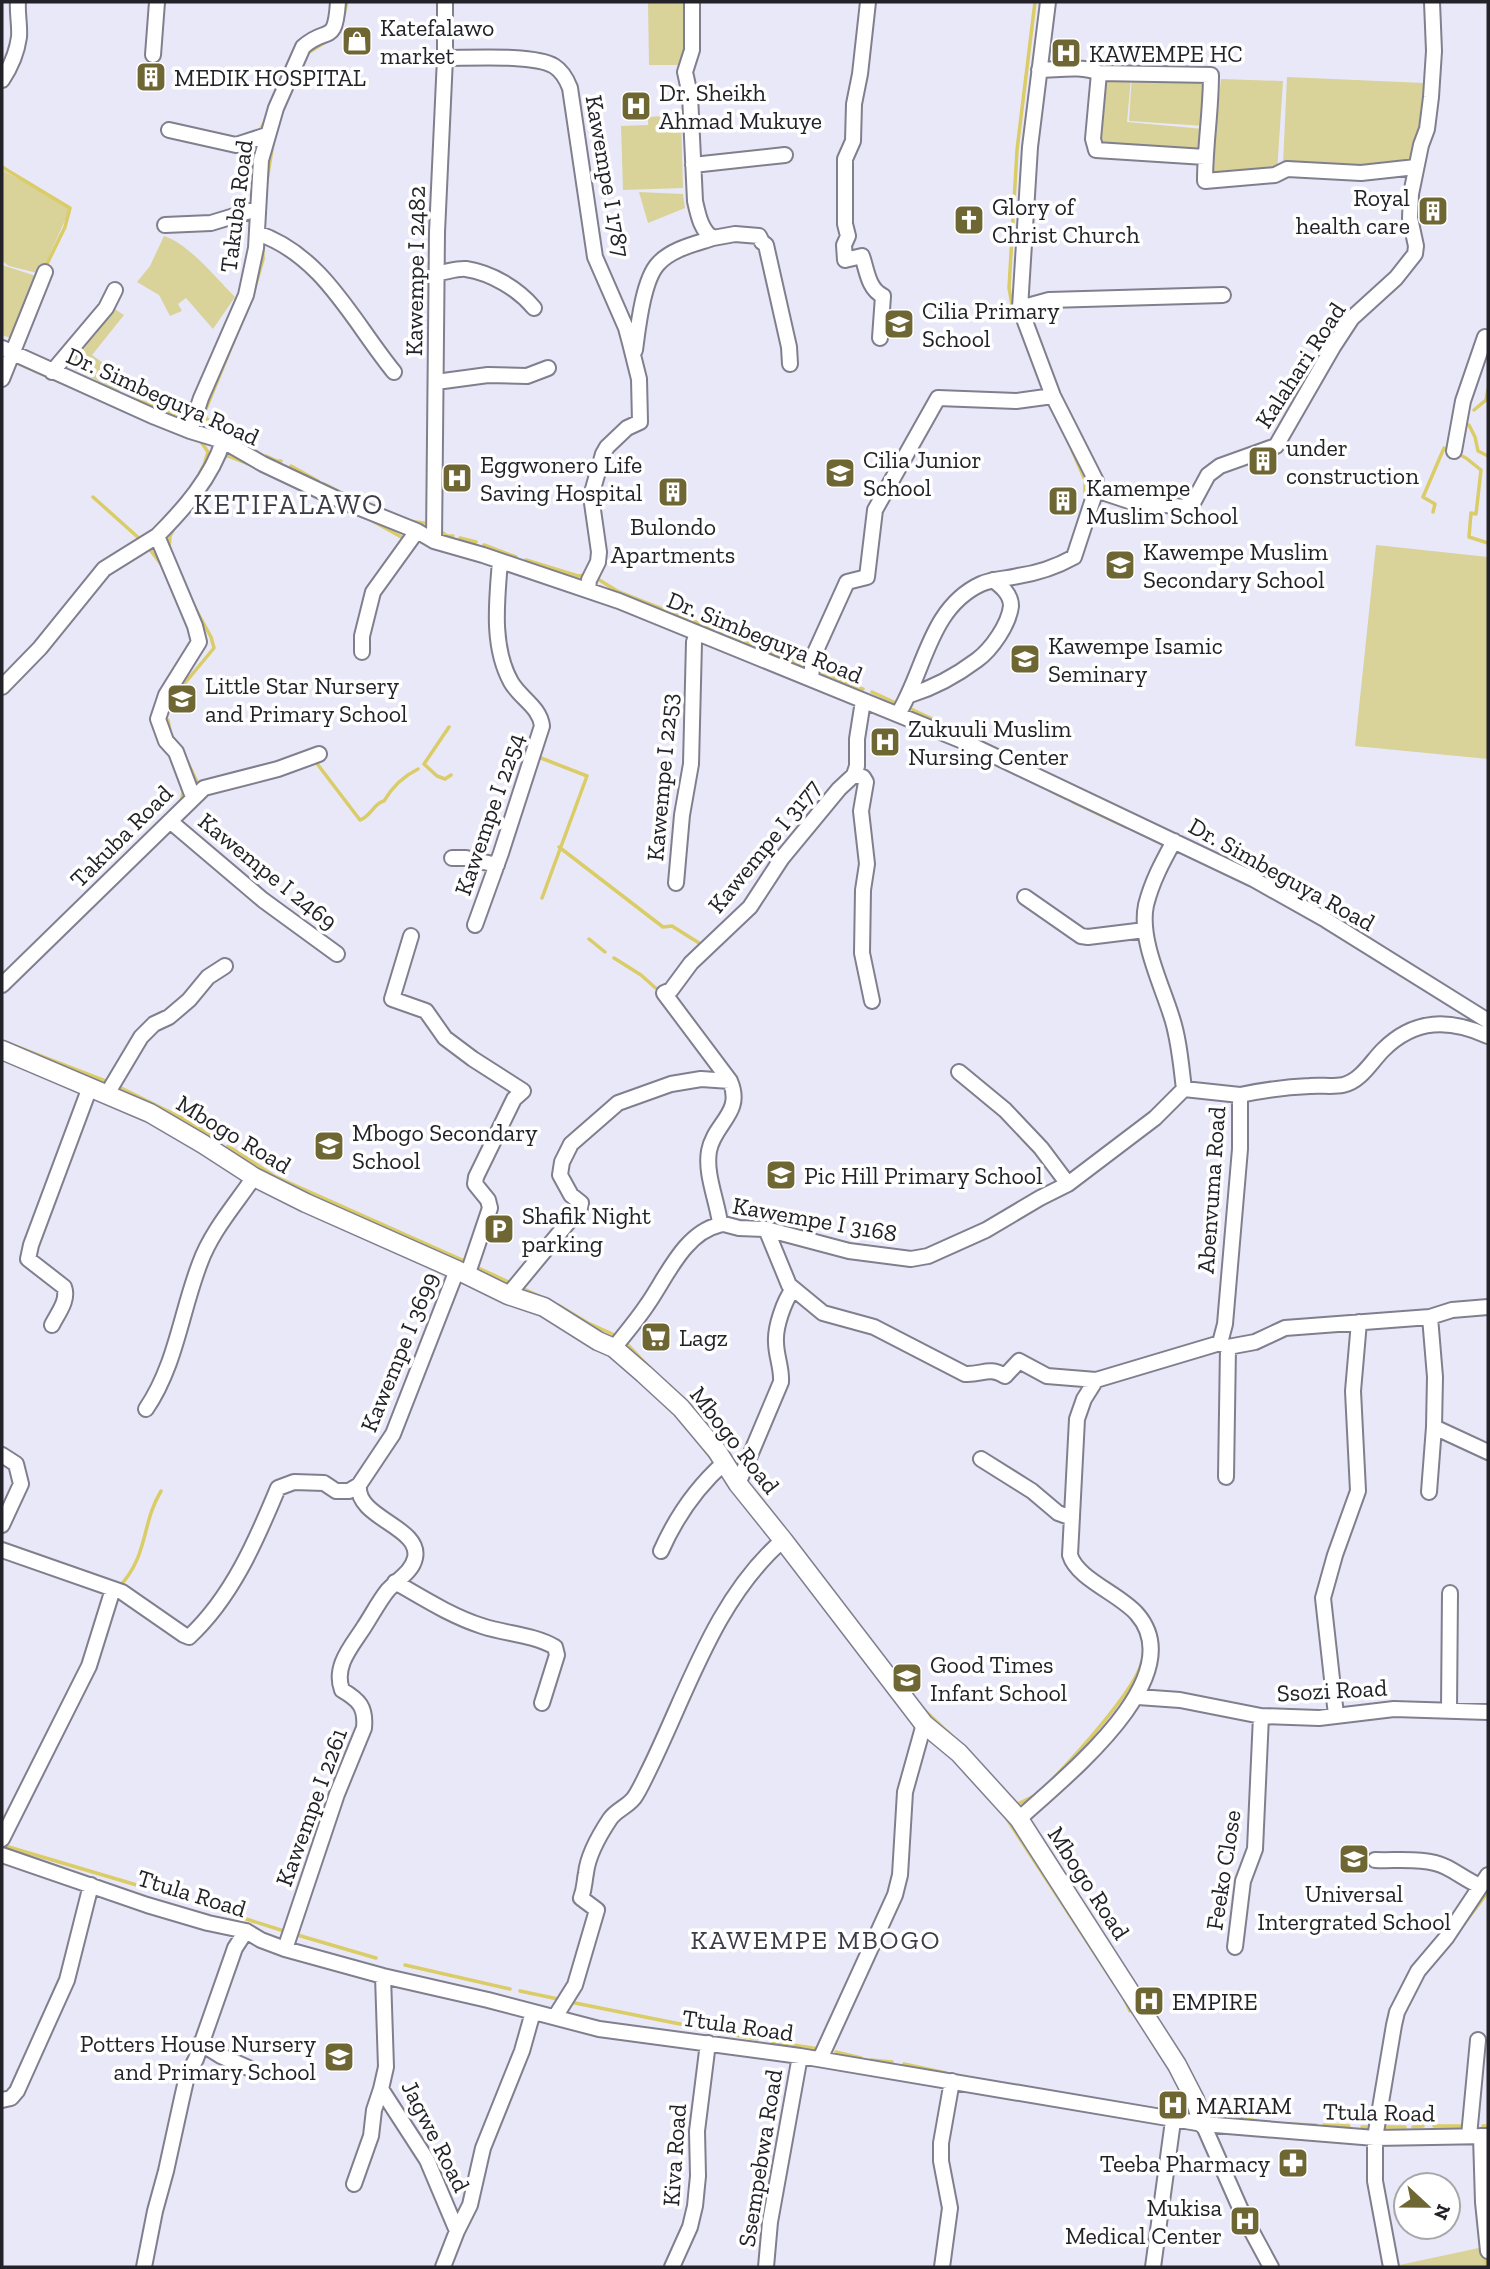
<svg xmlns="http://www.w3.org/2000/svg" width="1490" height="2269" viewBox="0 0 1490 2269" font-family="'Zilla Slab',serif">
<rect width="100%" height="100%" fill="#e9e8f8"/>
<path fill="#d9d299" d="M 648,2 L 686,2 L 685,41 L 680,65 L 649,65 Z
M 1132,75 L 1208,81 L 1205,126 L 1129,121 Z
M 1107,76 L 1131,78 L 1127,122 L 1204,129 L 1202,155 L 1100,147 Z
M 1287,77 L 1424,83 L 1415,167 L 1283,164 Z
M 1221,79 L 1283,81 L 1277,172 L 1211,174 Z
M 681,115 L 683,188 L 623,190 L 621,126 L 648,125 L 648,117 Z
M 2,170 L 71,207 L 41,274 L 9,266 L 2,261 Z
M 639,192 L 683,194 L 685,208 L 648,223 Z
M 164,236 C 189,244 216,278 235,297 L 213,329 L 186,298 L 178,304 L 182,311 L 170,316 L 159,295 L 137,282 L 150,266 Z
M 2,265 L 36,276 L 13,339 L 2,335 Z
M 110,306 L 124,315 L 92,355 L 128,381 L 118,392 L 66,364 Z
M 1376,545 L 1488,557 L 1488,759 L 1355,746 Z
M 1488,2246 L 1488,2267 L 1390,2267 Z"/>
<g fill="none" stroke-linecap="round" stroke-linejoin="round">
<path stroke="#dacc66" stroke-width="3.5" d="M 341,27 L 347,2
M 306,54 L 332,38
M 258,134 L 266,119
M 2,167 L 70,208 L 65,227 L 45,268
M 266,187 L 273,143
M 254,291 L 263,259 L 263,247
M 1021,330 L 1013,311 L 1009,288 L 1017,150 L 1035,2
M 25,351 L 48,361
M 12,361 L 60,382
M 127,397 L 186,417 L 191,408
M 1474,410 L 1486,400 L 1488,389
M 1469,425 L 1475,437 L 1478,451 L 1488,456
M 222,435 L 206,418 L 205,411 L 237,333
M 239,443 L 257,452
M 1072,450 L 1085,480 L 1085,494
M 1456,453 L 1466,458 L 1481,470 L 1476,514 L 1471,513 L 1469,537 L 1488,543
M 266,456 L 277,461 L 281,461
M 223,460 L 226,455 L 249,464
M 291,466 L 318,481
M 195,482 L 204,465 L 208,452 L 199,439
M 324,484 L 338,491
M 1126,493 L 1146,496
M 347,495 L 354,497
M 93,497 L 141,540
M 364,502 L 408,521 L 424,523
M 1433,512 L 1435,504 L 1423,497 L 1444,448 L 1448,450
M 369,519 L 405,539
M 440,531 L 447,536 L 453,536
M 460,538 L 476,542
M 484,545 L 516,557
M 147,548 L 148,547 L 164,568
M 169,549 L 170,536 L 175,527
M 526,560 L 578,576 L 585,575
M 596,578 L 619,592 L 713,629
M 720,632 L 722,633
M 730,635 L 765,651
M 772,653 L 807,667
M 816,670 L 863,689
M 872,692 L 898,704
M 170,701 L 214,648 L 211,637 L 194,606
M 911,709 L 962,733
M 168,720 L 171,735 L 178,745
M 449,727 L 424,764 L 437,776 L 445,779 L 451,775
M 541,758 L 587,776 L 542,898
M 187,761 L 199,786
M 315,761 L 360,820 C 371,816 374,803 384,801 C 392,787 404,776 418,769
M 181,784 L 183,792 L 181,803
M 1051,791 L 1065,798
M 1073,802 L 1126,827
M 1138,832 L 1162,844
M 559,847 L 663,927 L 672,926 L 699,943
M 589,939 L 605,952
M 614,958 L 641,975 L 660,992
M 2,1041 L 108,1082
M 115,1085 L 180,1117 L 218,1140
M 228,1146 L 274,1176 L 469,1263
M 937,1259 L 959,1250
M 476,1267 L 513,1284
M 520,1287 L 545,1299
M 558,1305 L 588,1323 L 619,1337
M 625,1342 L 646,1364
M 698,1441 L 715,1463
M 119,1587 C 149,1555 141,1524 161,1491
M 920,1706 L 953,1737
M 1050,1782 C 1072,1759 1136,1690 1142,1661
M 1016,1805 L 1036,1795
M 1005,1816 L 1114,1983
M 2,1845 L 140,1886
M 153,1890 L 210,1907
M 221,1911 L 284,1931
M 1460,1929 L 1488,1892
M 294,1934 L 376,1958
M 405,1965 L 510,1989
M 520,1991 L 558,1999
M 1124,1998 L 1130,2011
M 1396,2000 L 1409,1973
M 570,2002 L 695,2027
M 704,2029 L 757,2039
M 773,2042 L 819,2049
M 836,2052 L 861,2058
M 871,2060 L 892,2062
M 904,2064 L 946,2073
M 956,2075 L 969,2078
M 1205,2107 L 1213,2114 L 1245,2119
M 1247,2119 L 1266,2123
M 1385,2119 L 1384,2127 L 1405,2127
M 1288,2124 L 1316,2125
M 1324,2125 L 1349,2126
M 1434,2126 L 1466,2126
M 1483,2126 L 1488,2126
M 1362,2127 L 1372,2127
M 1413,2127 L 1423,2126
M 1485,2255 L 1487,2267"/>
<g stroke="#807f8e" stroke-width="18">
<path id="minor" d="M 692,2 L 692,50 L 685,72 L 690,95 L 695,201 C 698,214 701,231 713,238 L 735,234 L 759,236 L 762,242 L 766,245 L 789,347 L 790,364
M 868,2 L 860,74 L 854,104 L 853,141 L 845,159 L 845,224 L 848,236 L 844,245 L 845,260 L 862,256 C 867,270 868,289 883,296 L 880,338
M 153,55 L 157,2
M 445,58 C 470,58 535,54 554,66 C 562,71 567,80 570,88 L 595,257 L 626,328 L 630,343 L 639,379 L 640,422 L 627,428 L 607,447 L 603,454 L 591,496 L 599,552 L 598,562 L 589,580 L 588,590
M 1039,70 C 1057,70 1082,65 1099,73 L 1093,139 L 1096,150 L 1205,157
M 1099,73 L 1211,75 C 1211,111 1205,146 1205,181 L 1275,175 L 1287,169 L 1361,173 L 1416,167
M 2,80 C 10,68 17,52 19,37 C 20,26 17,13 18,2
M 169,130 L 236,145 L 267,135
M 693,165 L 785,155
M 165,225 L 211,223 L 257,209
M 257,233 C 323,255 353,322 394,372
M 438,273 C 447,272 458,268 466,269 C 492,273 518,289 534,308
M 1020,308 L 1049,300 L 1223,295
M 2,348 L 155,417 L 190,431 L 223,441 L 263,464 L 335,498 L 417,531 L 434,541 L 483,555 L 619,601 L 965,742 L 1253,879 L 1326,920 L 1488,1021
M 635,350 C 638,328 643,280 658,264 C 671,249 695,244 713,238
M 52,372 L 106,308 L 115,290
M 2,379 L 45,272
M 436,382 L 488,375 L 527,376 L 548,368
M 190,431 L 201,398 L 246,295 L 256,248 L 261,160 L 276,108 L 303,47 C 327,25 335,47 338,2
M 1454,451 L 1463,401 L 1485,337 L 1488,338
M 1096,490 L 1129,501 L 1184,507 L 1194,501 L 1208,475 L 1220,466 L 1276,446 L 1333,347 L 1352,318 L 1396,278 L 1415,254 L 1416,246 L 1410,218 L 1411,194 L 1421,145 L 1427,129 L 1431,97 L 1434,51 L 1432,2
M 434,541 L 437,232 L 445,58 L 445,2
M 362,652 L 362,636 L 373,592 L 417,531
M 811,679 L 813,657 L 847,582 L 867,577 L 875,510 L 938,398 L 1016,401 L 1053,396
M 2,687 L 40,648 L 104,569 L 157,536
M 910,695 C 933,688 957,675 977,660 C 992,649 1009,624 1011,606 C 1011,594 1001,586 993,580
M 898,714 C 925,671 929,608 981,584 C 992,579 1006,579 1018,576 C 1038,573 1056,567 1074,557 L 1096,490 L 1096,481 L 1053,396 L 1020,308 L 1030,147 L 1048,2
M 854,775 L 863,777 L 866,782 L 861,811 L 867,864 L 863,890 L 862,953 L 872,1001
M 193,797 L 176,752 L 166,741 L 158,719 L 166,695 L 199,642 L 195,626 L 157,536 C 184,509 212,477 223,441
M 171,822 L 263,900 L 337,954
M 1174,841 C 1163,861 1152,881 1146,905 C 1139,939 1161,983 1171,1015 C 1179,1038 1181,1065 1184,1089
M 452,858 L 466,858 L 497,865
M 676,883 L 682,815 L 691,764 L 694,642 L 697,633
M 1025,897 L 1081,936 L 1088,937 L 1145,930
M 475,925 L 501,853 L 542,726 C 540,707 520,698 511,682 C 491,646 497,600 500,561
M 411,936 L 392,999 L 426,1011 L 445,1038 L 473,1059 L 523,1091 L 514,1099 L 476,1177 L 475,1184 L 488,1200 L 490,1208 L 467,1276
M 2,985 L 204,788 L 278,769 L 319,754
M 959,1072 L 1005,1110 L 1041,1148 L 1068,1184
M 1184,1089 L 1240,1095 L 1240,1149 L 1225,1324 L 1220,1343
M 107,1094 L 141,1037 L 154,1024 L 169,1017 L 189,1000 L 208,977 L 225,966
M 1240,1095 C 1264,1090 1286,1087 1310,1086 C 1320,1085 1333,1087 1343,1085 C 1361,1081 1371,1062 1383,1050 C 1415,1018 1450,1019 1488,1036
M 720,1223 C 717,1200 705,1174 709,1151 C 714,1123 744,1113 730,1081 L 664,993 L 671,990 L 691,963 L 750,907 L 782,858 L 839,789 L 854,775 L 857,766 L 857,739 L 863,701
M 766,1229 L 789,1285 L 823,1313 L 874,1327 L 965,1374 C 983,1375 988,1366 1005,1376 L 1019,1361 L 1047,1376 L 1096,1380
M 508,1295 L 580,1208 L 581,1203 L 571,1195 L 560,1175 L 562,1162 L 571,1144 L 618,1103 L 671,1084 L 701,1079 L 730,1081
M 1430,1317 L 1435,1377 L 1434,1427 L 1488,1452
M 52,1325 C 58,1313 69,1300 64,1287 L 28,1259 L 31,1245 L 90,1087
M 614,1348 C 625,1334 637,1320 647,1305 C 666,1278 684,1233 719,1225 L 720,1223 L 739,1228 L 766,1229 L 849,1251 L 911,1259 L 928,1256 L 986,1230 L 1040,1198 L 1068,1184 L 1155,1118 L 1184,1089
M 146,1409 C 176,1365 181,1312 200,1263 C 211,1232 235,1205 254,1177
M 2,1455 L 16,1464 L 21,1484 L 2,1525
M 981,1459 L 1032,1491 L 1058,1513 L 1072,1518
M 1226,1477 L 1228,1347
M 738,1484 L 781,1382 C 782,1368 776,1356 776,1342 C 775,1327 784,1301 793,1289
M 1429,1492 L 1434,1427
M 2,1550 L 122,1592 L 184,1635 L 189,1637 C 232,1597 256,1541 278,1488 L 294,1482 L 324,1483 L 336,1491 L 349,1491 L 359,1485 L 393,1434 L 457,1270
M 661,1551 C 676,1517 696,1488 724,1463
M 395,1582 C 423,1598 451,1616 482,1626 C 506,1634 532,1634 555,1647 L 557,1655 L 542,1703
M 1138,1697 L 1180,1700 L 1261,1716 L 1319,1718 L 1394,1709 L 1488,1712
M 1449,1709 L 1450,1593
M 1336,1715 L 1323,1598 L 1335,1555 L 1358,1491 L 1353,1391 L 1359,1322
M 1019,1819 C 1062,1779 1193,1678 1137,1614 C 1120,1594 1077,1579 1070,1555 L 1077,1419 L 1084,1399 L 1096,1380 L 1220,1343 L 1228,1347 L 1255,1342 L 1285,1328 L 1430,1317 L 1452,1310 L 1488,1307
M 2,1839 L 89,1666 L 113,1589
M 2,1855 L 147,1905 L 208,1923 L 246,1931 L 261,1940 L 285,1949 L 383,1976 L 488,2000 L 599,2029 L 800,2056 L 1203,2124 L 1375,2138 L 1488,2136
M 1375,1860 C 1396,1861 1427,1857 1446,1867 C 1458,1873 1468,1881 1480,1886
M 1235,1947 L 1243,1881 L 1255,1849 L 1261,1716
M 285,1949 L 337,1794 L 364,1728 C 366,1707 359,1700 342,1690 C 333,1666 352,1646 364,1627 C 372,1615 379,1601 388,1590 C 397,1580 412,1572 415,1558 C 422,1527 355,1518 359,1485
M 383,1976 L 386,2067 L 381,2089 L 427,2160 L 457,2231
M 555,2017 L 575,1985 L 597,1910 L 581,1898 C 585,1887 584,1883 586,1873 C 588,1855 600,1834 610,1819 C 616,1810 627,1807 634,1798 C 639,1791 643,1782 647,1774 C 687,1694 714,1600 783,1540
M 200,2043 L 221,2056 L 253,2070
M 820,2059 L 895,1895 L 900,1875 L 905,1792 L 924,1724
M 2,2100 L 11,2098 L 17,2091 L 67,1980 L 91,1885
M 1203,2124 L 1244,2217 L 1271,2267
M 1469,2136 L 1478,2040
M 1481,2136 L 1483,2202 L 1488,2251
M 354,2184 L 371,2136 L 374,2110 L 381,2089
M 144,2267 L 155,2211 L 166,2171 L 182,2098 L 187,2076 L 196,2059 L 235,1948 L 246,1931
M 443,2267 L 457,2231 L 470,2205 L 483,2148 L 522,2051 L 533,2012
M 672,2267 L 690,2227 L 695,2206 L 698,2176 L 697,2131 L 708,2043
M 766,2267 L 770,2222 L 800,2056
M 942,2267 L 950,2208 L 941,2161 L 941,2143 L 952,2081
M 1153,2267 L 1173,2121
M 1391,2267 L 1375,2181 L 1375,2138 L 1394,2025 L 1397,2012 L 1418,1971 L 1446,1938 L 1488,1875"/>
</g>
<g stroke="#807f8e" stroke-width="21">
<path id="tertiary" d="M 2,1050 L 150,1113 L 203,1144 L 254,1177 L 306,1203 L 457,1270 L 508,1295 L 544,1307 L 598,1341 L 614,1348 L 644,1374 L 681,1408 L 717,1451 L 738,1484 L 783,1540 L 924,1724 L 959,1753 L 1019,1819 L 1177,2065 L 1195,2100 L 1203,2124"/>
</g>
<use href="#minor" stroke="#fff" stroke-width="14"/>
<use href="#tertiary" stroke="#fff" stroke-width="18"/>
</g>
<defs>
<g id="shop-square" transform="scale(1.575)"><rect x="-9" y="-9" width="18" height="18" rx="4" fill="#6e6734" stroke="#fff"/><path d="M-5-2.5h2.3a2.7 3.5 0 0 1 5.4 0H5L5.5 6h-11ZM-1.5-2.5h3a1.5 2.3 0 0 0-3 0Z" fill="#fff"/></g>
<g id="hospital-square" transform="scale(1.575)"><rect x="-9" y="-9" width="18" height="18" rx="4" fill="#6e6734" stroke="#fff"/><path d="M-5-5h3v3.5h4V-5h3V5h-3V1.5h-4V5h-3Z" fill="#fff"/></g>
<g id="building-square" transform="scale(1.575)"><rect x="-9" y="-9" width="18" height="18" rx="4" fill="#6e6734" stroke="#fff"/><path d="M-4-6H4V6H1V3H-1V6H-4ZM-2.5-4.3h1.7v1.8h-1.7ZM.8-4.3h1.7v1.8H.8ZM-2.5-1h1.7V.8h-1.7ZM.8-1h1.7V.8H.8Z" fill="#fff"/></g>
<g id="church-square" transform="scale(1.575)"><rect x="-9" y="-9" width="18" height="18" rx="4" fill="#6e6734" stroke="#fff"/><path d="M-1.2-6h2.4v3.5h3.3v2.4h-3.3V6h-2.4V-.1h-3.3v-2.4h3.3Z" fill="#fff"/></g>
<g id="school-square" transform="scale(1.575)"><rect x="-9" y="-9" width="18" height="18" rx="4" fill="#6e6734" stroke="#fff"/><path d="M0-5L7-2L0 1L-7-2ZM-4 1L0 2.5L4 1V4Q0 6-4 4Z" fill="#fff"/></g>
<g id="parking-square" transform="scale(1.575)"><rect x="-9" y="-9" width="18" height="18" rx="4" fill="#6e6734" stroke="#fff"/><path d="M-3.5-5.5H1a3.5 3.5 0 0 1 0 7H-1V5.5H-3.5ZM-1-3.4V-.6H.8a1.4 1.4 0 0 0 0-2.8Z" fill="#fff"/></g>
<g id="supermarket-square" transform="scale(1.575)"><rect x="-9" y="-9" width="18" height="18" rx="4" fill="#6e6734" stroke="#fff"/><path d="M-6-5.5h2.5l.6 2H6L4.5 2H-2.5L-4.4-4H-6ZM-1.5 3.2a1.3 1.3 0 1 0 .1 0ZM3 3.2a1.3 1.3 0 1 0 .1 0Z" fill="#fff"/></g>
<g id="pharmacy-square" transform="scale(1.575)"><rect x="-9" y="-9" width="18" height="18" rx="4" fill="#6e6734" stroke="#fff"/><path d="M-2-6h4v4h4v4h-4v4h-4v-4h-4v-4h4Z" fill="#fff"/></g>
</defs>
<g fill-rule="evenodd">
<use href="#shop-square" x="357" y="41"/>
<use href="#hospital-square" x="1066" y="53"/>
<use href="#building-square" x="151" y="77"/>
<use href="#hospital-square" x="636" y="106"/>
<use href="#building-square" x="1433" y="211"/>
<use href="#church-square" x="969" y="220"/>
<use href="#school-square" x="899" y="324"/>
<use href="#building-square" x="1263" y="461"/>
<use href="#school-square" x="840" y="473"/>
<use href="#hospital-square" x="457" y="478"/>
<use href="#building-square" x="673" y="492"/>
<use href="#building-square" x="1063" y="501"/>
<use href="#school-square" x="1120" y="565"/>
<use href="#school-square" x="1025" y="659"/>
<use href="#school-square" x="182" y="699"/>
<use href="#hospital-square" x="885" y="742"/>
<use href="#school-square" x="329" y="1146"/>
<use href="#school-square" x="781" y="1175"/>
<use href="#parking-square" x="499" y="1229"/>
<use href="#supermarket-square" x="656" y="1337"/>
<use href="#school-square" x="907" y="1678"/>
<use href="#school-square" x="1354" y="1859"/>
<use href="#hospital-square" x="1149" y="2001"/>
<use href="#school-square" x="339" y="2057"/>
<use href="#hospital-square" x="1173" y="2105"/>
<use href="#pharmacy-square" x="1293" y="2163"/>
<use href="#hospital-square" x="1245" y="2221"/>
</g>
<g text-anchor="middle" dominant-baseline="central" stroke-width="7" stroke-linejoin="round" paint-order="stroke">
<g font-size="24" fill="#232228" stroke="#fff" text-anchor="start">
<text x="380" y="27">Katefalawo<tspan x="380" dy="28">market</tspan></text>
<text x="1089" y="53">KAWEMPE HC</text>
<text x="174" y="77">MEDIK HOSPITAL</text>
<text x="659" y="92">Dr. Sheikh<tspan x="659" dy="28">Ahmad Mukuye</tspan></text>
<text x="1410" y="197" text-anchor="end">Royal<tspan x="1410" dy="28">health care</tspan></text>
<text x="992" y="206">Glory of<tspan x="992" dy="28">Christ Church</tspan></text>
<text x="922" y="310">Cilia Primary<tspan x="922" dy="28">School</tspan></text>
<text x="1286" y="447">under<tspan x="1286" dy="28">construction</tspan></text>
<text x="863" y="459">Cilia Junior<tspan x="863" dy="28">School</tspan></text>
<text x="480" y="464">Eggwonero Life<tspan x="480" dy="28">Saving Hospital</tspan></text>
<text x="1086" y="487">Kamempe<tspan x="1086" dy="28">Muslim School</tspan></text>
<text x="673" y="526" text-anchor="middle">Bulondo<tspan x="673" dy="28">Apartments</tspan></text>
<text x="1143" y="551">Kawempe Muslim<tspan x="1143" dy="28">Secondary School</tspan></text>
<text x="1048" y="645">Kawempe Isamic<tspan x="1048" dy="28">Seminary</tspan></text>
<text x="205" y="685">Little Star Nursery<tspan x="205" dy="28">and Primary School</tspan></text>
<text x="908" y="728">Zukuuli Muslim<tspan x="908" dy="28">Nursing Center</tspan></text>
<text x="352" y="1132">Mbogo Secondary<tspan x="352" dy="28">School</tspan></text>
<text x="804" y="1175">Pic Hill Primary School</text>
<text x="522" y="1215">Shafik Night<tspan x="522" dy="28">parking</tspan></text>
<text x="679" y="1337">Lagz</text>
<text x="930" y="1664">Good Times<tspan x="930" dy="28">Infant School</tspan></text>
<text x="1354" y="1893" text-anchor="middle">Universal<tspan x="1354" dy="28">Intergrated School</tspan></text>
<text x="1172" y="2001">EMPIRE</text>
<text x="316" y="2043" text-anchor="end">Potters House Nursery<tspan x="316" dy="28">and Primary School</tspan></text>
<text x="1196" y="2105">MARIAM</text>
<text x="1270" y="2163" text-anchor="end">Teeba Pharmacy</text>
<text x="1222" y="2207" text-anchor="end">Mukisa<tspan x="1222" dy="28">Medical Center</tspan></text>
</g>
<g font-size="24" fill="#232228" stroke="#fff">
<text transform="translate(608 176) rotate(80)">Kawempe I 1787</text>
<text transform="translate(236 206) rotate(-83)">Takuba Road</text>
<text transform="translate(415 271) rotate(-89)">Kawempe I 2482</text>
<text transform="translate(1300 365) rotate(-57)">Kalahari Road</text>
<text transform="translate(163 396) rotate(24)">Dr. Simbeguya Road</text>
<text transform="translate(765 637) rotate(22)">Dr. Simbeguya Road</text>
<text transform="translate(662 777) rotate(-85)">Kawempe I 2253</text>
<text transform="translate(489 814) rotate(-71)">Kawempe I 2254</text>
<text transform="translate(121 836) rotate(-45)">Takuba Road</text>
<text transform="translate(764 846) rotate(-51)">Kawempe I 3177</text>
<text transform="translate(268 871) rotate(39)">Kawempe I 2469</text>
<text transform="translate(1282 874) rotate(29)">Dr. Simbeguya Road</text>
<text transform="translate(234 1134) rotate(31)">Mbogo Road</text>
<text transform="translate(1211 1190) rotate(-86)">Abenvuma Road</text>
<text transform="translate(815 1219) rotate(10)">Kawempe I 3168</text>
<text transform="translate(399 1352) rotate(-68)">Kawempe I 3699</text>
<text transform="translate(735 1440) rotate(52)">Mbogo Road</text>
<text transform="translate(1332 1690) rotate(-3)">Ssozi Road</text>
<text transform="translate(311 1807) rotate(-70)">Kawempe I 2261</text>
<text transform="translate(1223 1870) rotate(-81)">Feeko Close</text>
<text transform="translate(1089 1883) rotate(57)">Mbogo Road</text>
<text transform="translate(192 1893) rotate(17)">Ttula Road</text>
<text transform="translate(738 2025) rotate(8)">Ttula Road</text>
<text transform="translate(1379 2112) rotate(1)">Ttula Road</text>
<text transform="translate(436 2136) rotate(63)">Jagwe Road</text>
<text transform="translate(674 2155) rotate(-86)">Kiva Road</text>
<text transform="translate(760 2158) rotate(-81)">Ssempebwa Road</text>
</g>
<g font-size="26" letter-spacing="2" fill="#3c3b48" stroke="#fff">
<text x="816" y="1940">KAWEMPE MBOGO</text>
</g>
<g font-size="28" letter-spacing="2" fill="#3c3b48" stroke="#fff">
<text x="289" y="504">KETIFALAWO</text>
</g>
</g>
<rect width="1490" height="2269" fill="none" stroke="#232228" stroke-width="7"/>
<g transform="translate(1427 2206) rotate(112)"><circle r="33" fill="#ffffff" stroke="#a7a7a9" stroke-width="2"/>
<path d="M0-5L12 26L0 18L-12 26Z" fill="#6e6734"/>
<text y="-10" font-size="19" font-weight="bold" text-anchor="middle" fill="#232228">N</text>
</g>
</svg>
